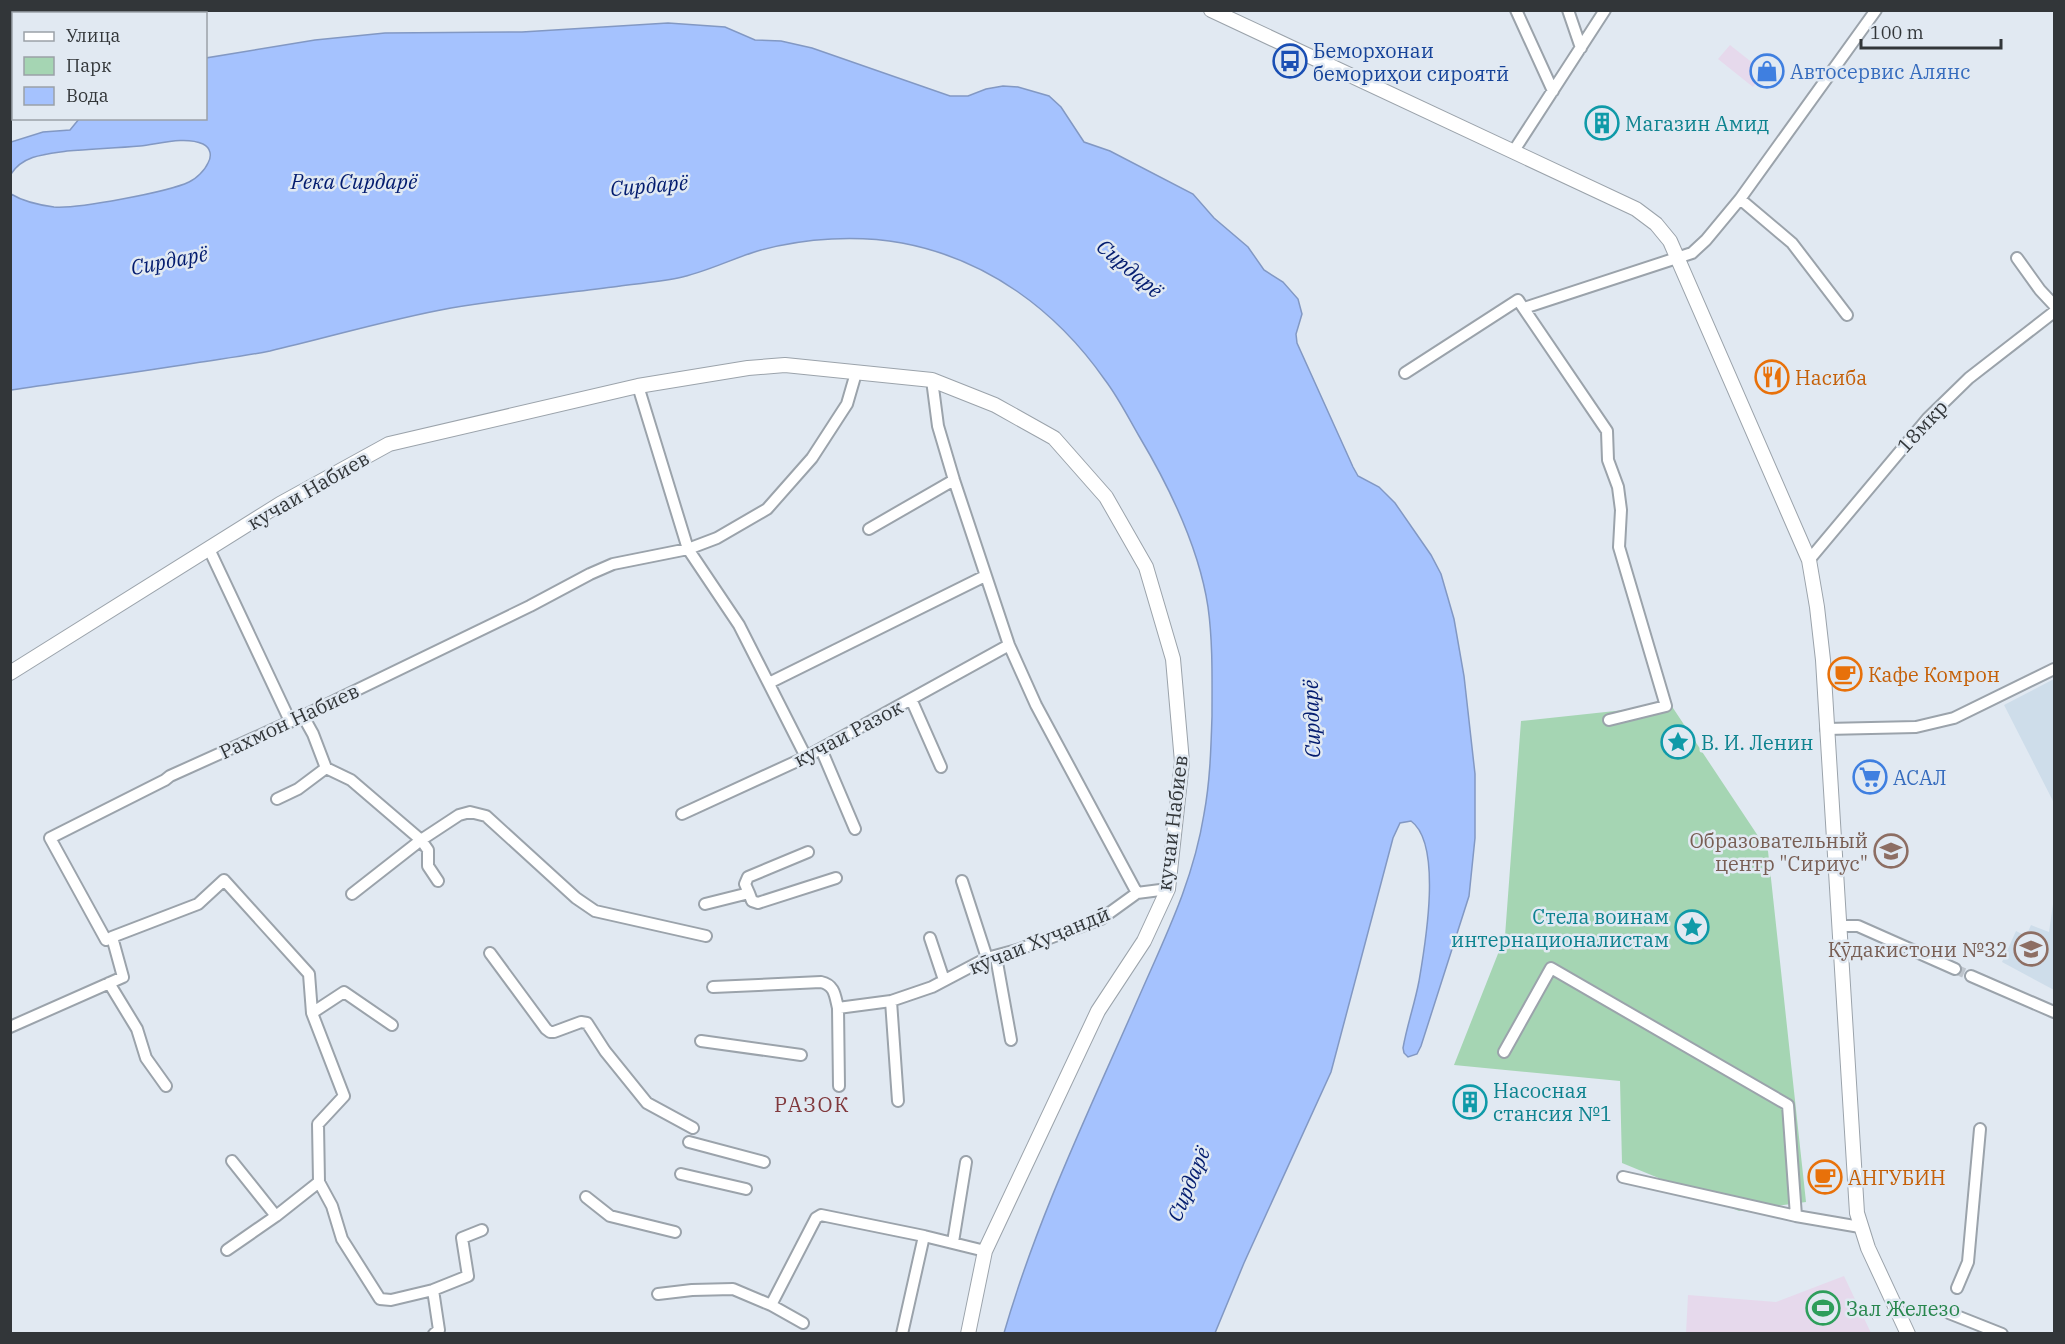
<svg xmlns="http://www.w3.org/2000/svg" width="2065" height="1344" viewBox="0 0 2065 1344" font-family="'IBM Plex Serif',serif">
<rect width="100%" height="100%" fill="#e1e9f2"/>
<path fill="#e6d9ec" d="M 1730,45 L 1764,72 L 1753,87 L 1718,59 Z
M 1844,1276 L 1871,1333 L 1686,1333 L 1688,1295 L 1776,1302 Z"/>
<path fill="#ceddea" d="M 2054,679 L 2054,803 L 2004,705 Z
M 2054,897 L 2054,990 L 2002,962 L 2016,931 L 2026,936 L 2031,925 L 2049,932 Z"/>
<path fill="#a5d5b3" d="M 1671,705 L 1768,851 L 1806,1202 L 1739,1211 L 1622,1163 L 1620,1081 L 1454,1065 L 1505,936 L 1521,721 Z"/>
<path fill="#a5c2fe" stroke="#8298c3" stroke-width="1.5" d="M 668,23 L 725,27 L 755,40 L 781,41 L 812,48 L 950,96 L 968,96 L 986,89 L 1003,86 L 1018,87 L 1049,96 L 1061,107 L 1084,142 L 1110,151 L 1193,194 L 1214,218 L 1248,247 L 1264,270 L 1283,282 L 1298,299 L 1302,314 L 1296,334 L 1297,343 L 1353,467 L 1358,476 L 1379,487 L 1395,503 L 1431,555 L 1441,574 L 1454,619 L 1464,676 L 1475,774 L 1475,838 L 1469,896 L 1421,1046 L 1417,1054 L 1408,1057 L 1404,1053 L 1403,1048 C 1407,1025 1415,1003 1419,981 C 1425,946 1443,844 1411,821 L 1400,823 L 1393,838 L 1331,1072 L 1244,1263 L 1215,1333 L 1004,1333 C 1037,1218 1090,1109 1138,999 C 1165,937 1193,882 1204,814 C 1210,782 1211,749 1212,716 C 1212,680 1213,643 1208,607 C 1199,547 1170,488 1139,436 C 1128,417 1118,397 1105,380 C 1056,310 987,259 902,243 C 857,235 806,238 761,250 C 733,258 707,272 678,278 C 657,282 635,284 613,287 C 559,294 505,299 451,308 C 390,319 330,337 270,351 C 245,356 220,359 195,363 C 133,373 72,381 11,390 L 11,194 C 24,202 39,205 54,207 C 77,209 168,192 189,182 C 196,179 205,170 208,163 C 212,156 211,148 203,144 C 185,136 159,144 140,146 C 116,148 91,149 67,151 C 46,154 23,155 11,174 L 11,142 L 43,132 L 70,130 L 79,119 L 206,118 L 206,58 L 315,40 L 385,33 L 522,32 Z"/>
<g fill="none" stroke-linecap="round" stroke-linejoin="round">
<path stroke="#bec5cd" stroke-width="10" stroke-dasharray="10 5" stroke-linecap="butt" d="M 1955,969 L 1971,976"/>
<g stroke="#9ba3ab" stroke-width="14">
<path id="minor" d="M 1516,10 L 1553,91
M 1568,10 L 1581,48
M 1513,152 L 1605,10
M 1740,199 L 1792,243 L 1847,315
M 2017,258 L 2040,290 L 2054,305
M 1524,308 L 1692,253 L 1706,240 L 1740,199 L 1876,10
M 1405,373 L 1518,300 L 1607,431 L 1608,460 L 1618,487 L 1621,510 L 1619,547 L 1666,706 L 1609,720
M 932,380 L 938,426 L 954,480 L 1009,645 L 1036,705 L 1137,893
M 638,386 L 688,549 L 739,625 L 806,757
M 869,529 L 954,480
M 209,549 L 290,721
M 1809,560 L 1928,418 L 1969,378 L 2054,312
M 769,683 L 985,576
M 911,699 L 941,767
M 303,716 L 313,734 L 326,768 L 351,780 L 421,840 L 428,850 L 428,866 L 438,881
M 1826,729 L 1916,727 L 1954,718 L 2054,669
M 821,749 L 855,829
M 277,799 L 298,789 L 326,768
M 682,814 L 806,757 L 1009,645
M 962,881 L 987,958
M 749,893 L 752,901 L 758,903 L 836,878
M 352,894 L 421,840 L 459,815 L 470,812 L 486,816 L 576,898 L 595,911 L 706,936
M 705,904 L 749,893 L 745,884 L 748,877 L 808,852
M 1839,926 L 1858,926 L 1955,969
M 112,937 L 106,940 L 50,838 L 165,780 L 170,776 L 303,716 L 530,606 L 590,574 L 613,564 L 688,549 L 717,538 L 767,509 L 812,458 L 847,404 L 856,373
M 930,938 L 944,980
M 490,953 L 546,1029 L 550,1032 L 554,1032 L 581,1022 L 587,1023 L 605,1051 L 647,1103 L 693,1128
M 996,957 L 1011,1040
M 1971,976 L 2054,1012
M 109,983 L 137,1029 L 146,1058 L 166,1086
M 713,987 L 821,982 C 835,985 835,996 838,1008 L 891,1001 L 932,987 L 987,958 L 1017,950 L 1101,919 L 1137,893 L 1168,889
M 891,1001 L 898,1101
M 838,1008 L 839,1086
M 312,1013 L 344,992 L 392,1025
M 10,1027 L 123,977 L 112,937 L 198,904 L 224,880 L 309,974 L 312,1013 L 344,1096 L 318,1124 L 319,1182 L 332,1206 L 342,1239 L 380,1299 L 391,1300 L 433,1290 L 439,1330 L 434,1334
M 701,1041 L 801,1055
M 1504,1052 L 1551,968 L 1788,1105 L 1796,1216 L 1860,1227
M 689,1142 L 764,1162
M 232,1161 L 276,1216 L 319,1182
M 681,1174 L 746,1189
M 1623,1177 L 1796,1216
M 586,1197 L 610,1216 L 675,1232
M 953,1242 L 966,1162
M 227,1250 L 276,1216
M 1957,1288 L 1968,1262 L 1980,1129
M 433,1290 L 468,1276 L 462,1238 L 482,1230
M 658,1294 L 692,1290 L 733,1289 L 771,1305 L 816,1218 L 821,1215 L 924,1236 L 985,1251
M 771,1305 L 803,1323
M 1949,1313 L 2002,1334
M 902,1334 L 924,1236"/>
</g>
<g stroke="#9ba3ab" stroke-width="16">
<path id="major" d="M 1211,10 L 1636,209 L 1656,224 L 1670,241 L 1809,560 L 1817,607 L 1823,660 L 1857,1213 L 1868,1248 L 1908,1334
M 10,673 L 280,504 L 389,444 L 638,386 L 748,368 L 785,365 L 932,380 L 995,405 L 1054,438 L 1106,497 L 1146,567 L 1173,659 L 1182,762 L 1168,889 L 1144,941 L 1098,1011 L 985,1251 L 968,1334"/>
</g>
<use href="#minor" stroke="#fff" stroke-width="10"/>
<use href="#major" stroke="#fff" stroke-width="14"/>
</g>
<defs>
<g id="bus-ring" transform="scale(1.725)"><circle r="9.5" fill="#e1e9f2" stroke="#1a4fb4" stroke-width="1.5"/><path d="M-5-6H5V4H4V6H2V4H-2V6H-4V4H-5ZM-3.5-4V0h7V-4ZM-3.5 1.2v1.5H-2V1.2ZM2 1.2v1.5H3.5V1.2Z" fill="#1a4fb4"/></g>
<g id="shop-ring" transform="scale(1.725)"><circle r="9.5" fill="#e1e9f2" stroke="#3f7fe0" stroke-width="1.5"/><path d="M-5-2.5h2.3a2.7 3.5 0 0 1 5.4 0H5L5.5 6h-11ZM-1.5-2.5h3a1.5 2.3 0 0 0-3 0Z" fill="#3f7fe0"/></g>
<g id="building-ring" transform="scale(1.725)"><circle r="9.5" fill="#e1e9f2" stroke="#0f9aa8" stroke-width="1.5"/><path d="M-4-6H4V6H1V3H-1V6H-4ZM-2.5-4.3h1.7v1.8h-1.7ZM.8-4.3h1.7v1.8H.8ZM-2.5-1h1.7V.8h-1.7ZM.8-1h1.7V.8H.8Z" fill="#0f9aa8"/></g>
<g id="restaurant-ring" transform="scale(1.725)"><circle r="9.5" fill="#e1e9f2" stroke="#e8710a" stroke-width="1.5"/><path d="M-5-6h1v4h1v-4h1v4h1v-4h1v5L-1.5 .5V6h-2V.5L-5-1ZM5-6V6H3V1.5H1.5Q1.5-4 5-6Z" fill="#e8710a"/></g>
<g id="cafe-ring" transform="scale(1.725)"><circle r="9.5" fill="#e1e9f2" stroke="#e8710a" stroke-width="1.5"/><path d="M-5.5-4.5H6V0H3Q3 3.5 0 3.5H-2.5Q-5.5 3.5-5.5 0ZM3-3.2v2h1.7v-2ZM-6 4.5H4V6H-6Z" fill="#e8710a"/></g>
<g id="sight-ring" transform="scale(1.725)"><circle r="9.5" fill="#e1e9f2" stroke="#0f9aa8" stroke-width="1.5"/><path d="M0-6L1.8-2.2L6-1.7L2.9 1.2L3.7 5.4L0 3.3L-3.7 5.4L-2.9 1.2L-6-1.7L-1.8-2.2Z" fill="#0f9aa8"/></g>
<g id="supermarket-ring" transform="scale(1.725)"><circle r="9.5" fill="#e1e9f2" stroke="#3f7fe0" stroke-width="1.5"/><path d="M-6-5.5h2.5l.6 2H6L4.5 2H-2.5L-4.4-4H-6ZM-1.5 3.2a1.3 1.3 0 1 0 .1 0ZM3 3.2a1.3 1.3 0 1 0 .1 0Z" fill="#3f7fe0"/></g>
<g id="school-ring" transform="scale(1.725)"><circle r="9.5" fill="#e1e9f2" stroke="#8d6e63" stroke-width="1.5"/><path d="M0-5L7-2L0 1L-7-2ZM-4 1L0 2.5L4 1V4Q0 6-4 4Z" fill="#8d6e63"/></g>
<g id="stadium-ring" transform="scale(1.725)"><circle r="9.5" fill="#e1e9f2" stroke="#2e9e5b" stroke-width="1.5"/><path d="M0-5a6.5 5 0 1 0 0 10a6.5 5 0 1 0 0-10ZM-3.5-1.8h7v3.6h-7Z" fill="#2e9e5b"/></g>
</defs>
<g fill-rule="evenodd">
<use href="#bus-ring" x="1290" y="61"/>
<use href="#shop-ring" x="1767" y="71"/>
<use href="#building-ring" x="1602" y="123"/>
<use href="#restaurant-ring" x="1772" y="377"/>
<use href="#cafe-ring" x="1845" y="674"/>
<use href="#sight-ring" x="1678" y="742"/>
<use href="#supermarket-ring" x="1870" y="777"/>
<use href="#school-ring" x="1891" y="851"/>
<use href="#sight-ring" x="1692" y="927"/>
<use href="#school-ring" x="2031" y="949"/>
<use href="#building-ring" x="1470" y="1102"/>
<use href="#cafe-ring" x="1825" y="1177"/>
<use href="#stadium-ring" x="1823" y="1308"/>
</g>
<g text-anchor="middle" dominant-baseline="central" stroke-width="5" stroke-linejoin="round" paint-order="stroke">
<g font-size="20" fill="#164399" stroke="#e1e9f2" text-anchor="start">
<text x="1313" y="50">Беморхонаи<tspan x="1313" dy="23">бемориҳои сироятӣ</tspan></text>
</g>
<g font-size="20" fill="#366cbe" stroke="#e1e9f2" text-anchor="start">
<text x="1790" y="71">Автосервис Алянс</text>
<text x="1893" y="777">АСАЛ</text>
</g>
<g font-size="20" fill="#0d838f" stroke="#e1e9f2" text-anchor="start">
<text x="1625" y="123">Магазин Амид</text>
<text x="1701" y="742">В. И. Ленин</text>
<text x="1669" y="916" text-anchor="end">Стела воинам<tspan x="1669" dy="23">интернационалистам</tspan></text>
<text x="1493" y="1090">Насосная<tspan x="1493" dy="23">стансия №1</tspan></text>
</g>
<g font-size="20" fill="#c56008" stroke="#e1e9f2" text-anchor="start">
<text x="1795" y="377">Насиба</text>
<text x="1868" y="674">Кафе Комрон</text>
<text x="1848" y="1177">АНГУБИН</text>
</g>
<g font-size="20" fill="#323639" stroke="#e1e9f2">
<text transform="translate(1922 426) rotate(-47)">18мкр</text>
<text transform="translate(308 490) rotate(-30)">кучаи Набиев</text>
<text transform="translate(289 721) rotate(-25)">Рахмон Набиев</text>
<text transform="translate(848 733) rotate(-28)">кучаи Разок</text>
<text transform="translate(1172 823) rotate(-83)">кучаи Набиев</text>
<text transform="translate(1039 940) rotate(-22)">кӯчаи Хуҷандӣ</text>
</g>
<g font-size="20" fill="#785e54" stroke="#e1e9f2" text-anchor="end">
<text x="1868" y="840">Образовательный<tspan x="1868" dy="23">центр "Сириус"</tspan></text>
<text x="2008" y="949">Кӯдакистони №32</text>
</g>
<g font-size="20" fill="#27864d" stroke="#e1e9f2" text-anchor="start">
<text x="1846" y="1308">Зал Железо</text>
</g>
<g font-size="21" font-style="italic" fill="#031c6f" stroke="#e1e9f2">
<text x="354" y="181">Река Сирдарё</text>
<text transform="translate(649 185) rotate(-5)">Сирдарё</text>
<text transform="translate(169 260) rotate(-11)">Сирдарё</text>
<text transform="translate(1130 268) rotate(40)">Сирдарё</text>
<text transform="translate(1311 719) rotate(-92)">Сирдарё</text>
<text transform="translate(1188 1184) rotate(-67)">Сирдарё</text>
</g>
<g font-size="21" letter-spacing="1.5" fill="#81393d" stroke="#e1e9f2">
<text x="812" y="1104">РАЗОК</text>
</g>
</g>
<rect width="2065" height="1344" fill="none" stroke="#323639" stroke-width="24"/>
<rect x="12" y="12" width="195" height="108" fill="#e1e9f2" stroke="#9ba1a8" stroke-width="1.5"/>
<rect x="24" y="32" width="30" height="9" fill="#ffffff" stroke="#9ba1a8" stroke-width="1.5"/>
<text x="66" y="42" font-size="18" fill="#323639">Улица</text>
<rect x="24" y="57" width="30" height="18" fill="#a5d5b3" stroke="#9ba1a8" stroke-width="1.5"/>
<text x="66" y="72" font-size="18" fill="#323639">Парк</text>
<rect x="24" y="87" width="30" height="18" fill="#a5c2fe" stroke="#9ba1a8" stroke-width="1.5"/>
<text x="66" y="102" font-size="18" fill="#323639">Вода</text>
<path d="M1861 39v9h140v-9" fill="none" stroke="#323639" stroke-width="3"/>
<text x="1870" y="39" font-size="18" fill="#323639" stroke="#e1e9f2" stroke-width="4.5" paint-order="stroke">100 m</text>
</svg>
